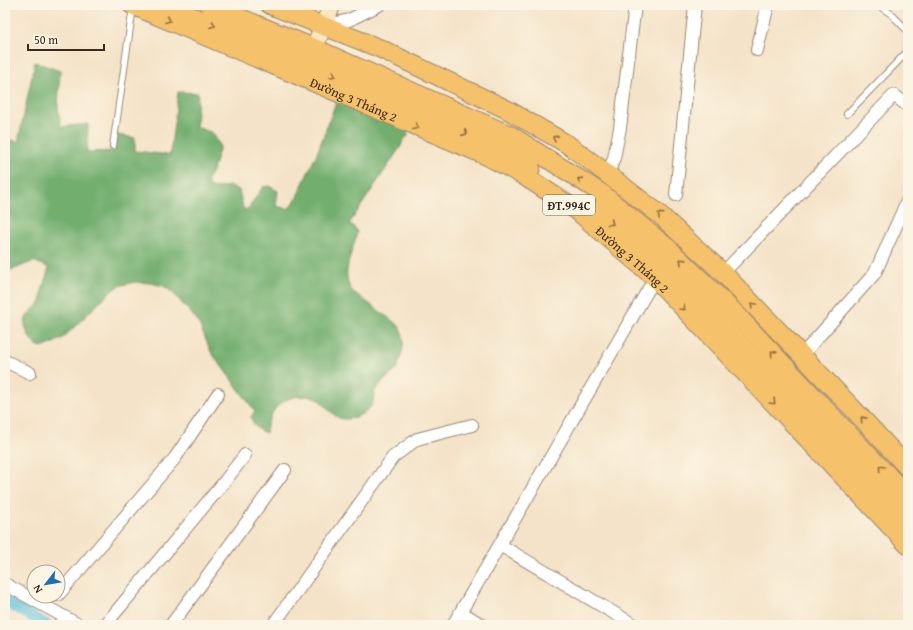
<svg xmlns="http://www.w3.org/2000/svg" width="913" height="630" viewBox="0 0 913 630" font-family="'Gentium Book Plus',serif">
<rect width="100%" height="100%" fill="#fcf5e5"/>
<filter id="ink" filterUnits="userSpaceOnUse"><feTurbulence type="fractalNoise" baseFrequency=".025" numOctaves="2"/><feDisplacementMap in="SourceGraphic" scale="8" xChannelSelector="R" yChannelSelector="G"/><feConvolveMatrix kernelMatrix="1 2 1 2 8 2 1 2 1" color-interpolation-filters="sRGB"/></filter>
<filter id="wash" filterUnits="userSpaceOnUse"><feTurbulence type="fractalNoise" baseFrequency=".012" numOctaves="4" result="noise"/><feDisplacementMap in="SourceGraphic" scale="16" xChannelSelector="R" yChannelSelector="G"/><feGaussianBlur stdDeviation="0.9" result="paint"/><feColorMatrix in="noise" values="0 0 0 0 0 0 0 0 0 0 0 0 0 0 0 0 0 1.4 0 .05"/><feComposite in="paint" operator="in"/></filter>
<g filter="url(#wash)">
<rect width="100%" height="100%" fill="#f4e3c8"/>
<path fill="#72ae6e" stroke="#566c46" d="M 35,62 L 60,71 L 58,107 L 61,127 L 88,124 L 87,152 L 114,151 L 117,135 L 135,138 L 135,151 L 170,155 L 178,92 L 198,93 L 196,127 L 213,133 L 220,146 L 213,170 L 207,179 L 209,187 L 218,188 L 229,186 L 239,190 L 243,208 L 247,210 L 263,187 L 269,186 L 278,191 L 276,206 L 288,209 L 295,201 L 318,151 L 336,102 L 407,129 L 408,136 L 403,140 L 401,146 L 349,224 L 354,227 L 357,232 C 354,250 339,274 352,291 L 398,325 C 406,337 404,346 400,359 C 399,362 398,366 397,368 C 393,374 382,381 377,388 C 373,392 374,396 373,402 C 371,411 355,419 346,419 C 333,420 326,403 315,397 C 311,396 306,396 303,396 C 281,396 268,412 266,433 C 257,430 254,426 251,417 L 255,411 L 211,352 L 198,321 L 172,292 L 164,286 L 150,283 L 134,282 L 119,286 L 109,293 L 63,338 L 45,347 L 36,346 C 30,339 21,325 27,316 C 31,311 37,306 41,302 L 42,291 L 49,268 L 34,261 L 12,270 L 5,267 L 5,138 L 18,142 Z"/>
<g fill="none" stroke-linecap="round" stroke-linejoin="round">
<path stroke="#5ec1dc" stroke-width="11" d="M 5,602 L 47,625"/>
</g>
</g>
<g filter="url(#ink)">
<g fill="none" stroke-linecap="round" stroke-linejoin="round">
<g stroke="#988673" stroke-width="8">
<path id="lane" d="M 878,5 L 890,13 L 908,31
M 847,114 L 908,51
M 113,146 L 133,7"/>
</g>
<g stroke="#988673" stroke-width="14">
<path id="street" d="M 323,26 L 349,20 L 379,5
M 757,50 L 768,5
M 608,174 L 614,158 L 620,128 L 635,5
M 676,195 L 695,5
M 723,273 L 894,95 L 908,106
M 801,356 L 875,273 L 908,199
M 5,361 L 30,373
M 500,545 L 634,625
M 5,584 L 79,625
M 58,595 L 175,458 L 218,394
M 461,612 L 482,625
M 105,625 L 225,481 L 245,455
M 171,625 L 285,470
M 273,625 L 393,457 L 417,439 L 472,425
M 453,625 L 655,278"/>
</g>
<g stroke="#988673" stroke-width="19">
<path id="secondary" d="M 314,48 L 332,5"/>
</g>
<g stroke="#988673" stroke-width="20">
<g id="primary">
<path id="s1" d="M 132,5 L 487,156 L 524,176 L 575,209 L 655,278 L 908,545"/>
<path d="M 164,5 L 308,64 L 503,150 L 531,168"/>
<path d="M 209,5 L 314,48 L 512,136 L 601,193 L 669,249 L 732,310 L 908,497"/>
<path d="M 270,5 L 379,48 L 506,109 L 567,144 L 594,164 L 659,214 L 723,273 L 857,413 L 908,468"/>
<path d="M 595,210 L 656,259 L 717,320 L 908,522"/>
</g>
</g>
<use href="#lane" stroke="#fff" stroke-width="6"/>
<use href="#street" stroke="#fff" stroke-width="12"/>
<use href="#secondary" stroke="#fbe6c4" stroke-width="17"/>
<use href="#primary" stroke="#f5c16b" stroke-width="18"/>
</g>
<defs><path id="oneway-chevron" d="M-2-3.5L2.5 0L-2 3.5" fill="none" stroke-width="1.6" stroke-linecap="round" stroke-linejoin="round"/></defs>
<g stroke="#8f6e41">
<use href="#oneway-chevron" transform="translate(168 20) rotate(23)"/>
<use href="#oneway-chevron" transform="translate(213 25) rotate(22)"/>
<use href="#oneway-chevron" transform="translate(333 75) rotate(24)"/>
<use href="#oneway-chevron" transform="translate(416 127) rotate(23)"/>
<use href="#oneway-chevron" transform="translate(465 133) rotate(24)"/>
<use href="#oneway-chevron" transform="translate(555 138) rotate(-149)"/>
<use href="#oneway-chevron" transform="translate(580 180) rotate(-147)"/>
<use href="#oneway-chevron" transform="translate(660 215) rotate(-140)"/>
<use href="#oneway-chevron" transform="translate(611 223) rotate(38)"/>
<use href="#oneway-chevron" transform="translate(682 261) rotate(-136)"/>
<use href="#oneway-chevron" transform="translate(753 305) rotate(-134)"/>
<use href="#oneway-chevron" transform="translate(683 308) rotate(46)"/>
<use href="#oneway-chevron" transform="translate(773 353) rotate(-133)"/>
<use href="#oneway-chevron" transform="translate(773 402) rotate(46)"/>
<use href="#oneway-chevron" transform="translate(863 419) rotate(-132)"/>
<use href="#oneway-chevron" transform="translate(881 468) rotate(-133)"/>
</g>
</g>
<g text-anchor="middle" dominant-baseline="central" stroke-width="3.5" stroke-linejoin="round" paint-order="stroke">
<rect fill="#fcf5e5" stroke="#75675a" stroke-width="1" x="543" y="195" width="52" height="20" rx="3"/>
<g font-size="12" font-weight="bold" fill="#3b2a1e">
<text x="569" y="205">ĐT.994C</text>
</g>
<g font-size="13" fill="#3b2a1e" stroke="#fcf5e5">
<text stroke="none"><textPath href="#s1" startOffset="241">Đường 3 Tháng 2</textPath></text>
<text stroke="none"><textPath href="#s1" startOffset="565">Đường 3 Tháng 2</textPath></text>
</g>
</g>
<rect width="913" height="630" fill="none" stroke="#fcf5e5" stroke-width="20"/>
<g transform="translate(46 584) rotate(239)"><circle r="19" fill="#fcf5e5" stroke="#afa495"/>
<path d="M0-3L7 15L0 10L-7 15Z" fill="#1f6fb2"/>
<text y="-6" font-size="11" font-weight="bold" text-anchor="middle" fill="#3b2a1e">N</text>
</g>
<path d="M28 44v6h76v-6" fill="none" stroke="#3b2a1e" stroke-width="2"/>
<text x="34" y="44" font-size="12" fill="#3b2a1e" stroke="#fcf5e5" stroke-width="3" paint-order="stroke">50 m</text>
</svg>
